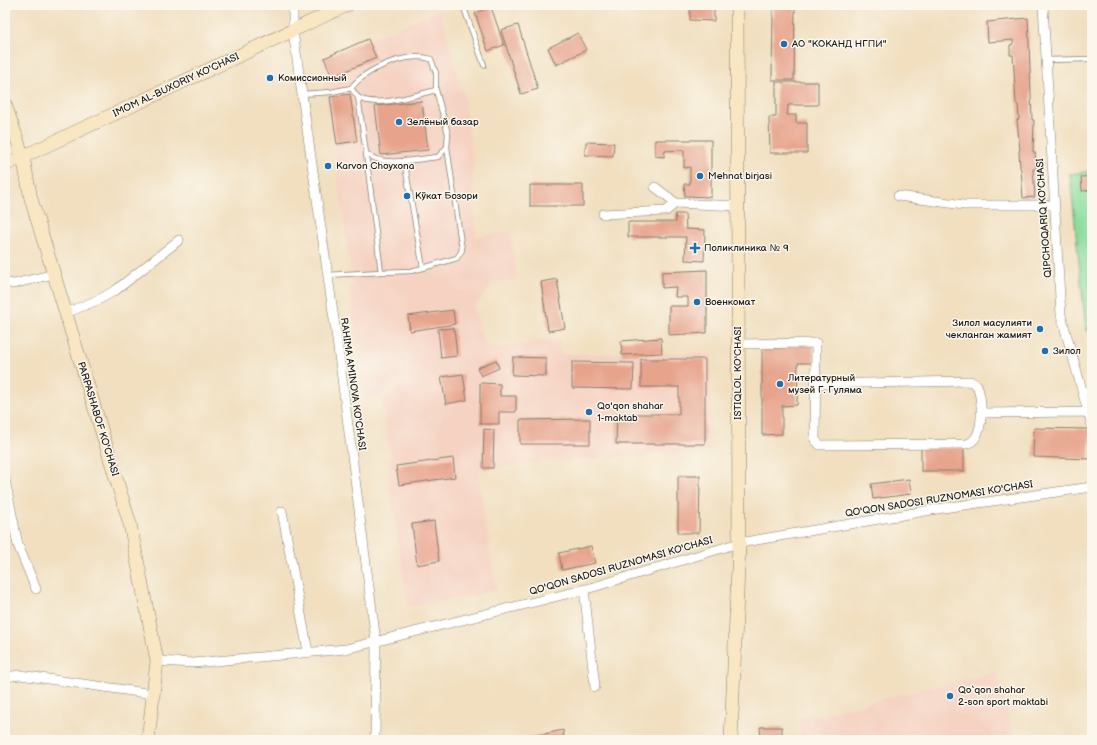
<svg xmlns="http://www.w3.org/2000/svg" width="1097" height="745" viewBox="0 0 1097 745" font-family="'Balsamiq Sans',sans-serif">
<rect width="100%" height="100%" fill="#fbf7ec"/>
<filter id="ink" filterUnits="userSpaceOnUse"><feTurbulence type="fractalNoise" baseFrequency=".025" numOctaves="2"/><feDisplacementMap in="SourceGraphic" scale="8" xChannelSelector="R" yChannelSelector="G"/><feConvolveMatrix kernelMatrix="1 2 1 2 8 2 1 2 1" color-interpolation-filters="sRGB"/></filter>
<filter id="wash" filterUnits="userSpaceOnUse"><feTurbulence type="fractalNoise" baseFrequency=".012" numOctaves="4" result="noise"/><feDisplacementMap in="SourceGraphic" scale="16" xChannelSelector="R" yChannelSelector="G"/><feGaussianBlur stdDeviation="0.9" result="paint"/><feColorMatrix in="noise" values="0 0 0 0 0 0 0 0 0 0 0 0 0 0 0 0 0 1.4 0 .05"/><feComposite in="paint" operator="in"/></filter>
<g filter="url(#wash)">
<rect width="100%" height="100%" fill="#f1dfc0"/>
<path fill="#f5d2c2" d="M 440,10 L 463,92 L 472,155 L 476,236 L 510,232 L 517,280 L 493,283 L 475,307 L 479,331 L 489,349 L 559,339 L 561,354 L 711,353 L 710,451 L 529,463 L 478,472 L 496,591 L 408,607 L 388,475 L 392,475 L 382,397 L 367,399 L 349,286 L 353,285 L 321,60 Z
M 996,672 L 1015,740 L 801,740 L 799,719 Z"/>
<path fill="#8add9e" stroke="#537c5d" d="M 1092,171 L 1092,330 L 1086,331 L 1070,174 Z"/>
<g id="blocks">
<path fill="#e7a38b" d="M 690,5 L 714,5 L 714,21 L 690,20 Z
M 491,7 L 504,45 L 488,51 L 475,13 Z
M 773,7 L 795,7 L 794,80 L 772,80 Z
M 1028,18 L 1032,120 L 1034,120 L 1033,152 L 1035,152 L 1036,169 L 1033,169 L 1035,197 L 1023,198 L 1021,169 L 1020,168 L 1019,151 L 1020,150 L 1017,120 L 1019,119 L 1018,105 L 1016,103 L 1013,55 L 1010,55 L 1010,45 L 1013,44 L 1013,40 L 988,42 L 987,22 Z
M 518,25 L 538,89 L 521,94 L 501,30 Z
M 578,33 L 586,50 L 556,65 L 548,48 Z
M 368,39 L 376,58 L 332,77 L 324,58 Z
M 776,82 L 818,82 L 818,105 L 788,105 L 787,115 L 796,115 L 796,123 L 807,123 L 807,153 L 770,153 L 769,117 L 776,117 Z
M 350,94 L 357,141 L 337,144 L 330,97 Z
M 422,101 L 428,150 L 381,155 L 375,106 Z
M 655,140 L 711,140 L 711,197 L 685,196 L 684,184 L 690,184 L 690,167 L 684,168 L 684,150 L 665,151 L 664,157 L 655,156 Z
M 586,142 L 614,143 L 613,156 L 585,155 Z
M 1092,176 L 1092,190 L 1082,191 L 1081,177 Z
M 530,185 L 583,185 L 583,206 L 530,206 Z
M 675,214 L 685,214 L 686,229 L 705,230 L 704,261 L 685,260 L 686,237 L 628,237 L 628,222 L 676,222 Z
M 707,270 L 707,333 L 669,335 L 669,306 L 688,306 L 688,297 L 675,297 L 676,287 L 662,288 L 662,272 Z
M 557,279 L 565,328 L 548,331 L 541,282 Z
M 453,310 L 455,324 L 410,331 L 408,316 Z
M 454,328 L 457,356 L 441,358 L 438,329 Z
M 661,338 L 662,353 L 622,355 L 621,341 Z
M 813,345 L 814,363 L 798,363 L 797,405 L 782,406 L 782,434 L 762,435 L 762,346 Z
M 513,357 L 546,358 L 546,376 L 512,375 Z
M 641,359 L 705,359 L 705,444 L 616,444 L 617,414 L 679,414 L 679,387 L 641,387 Z
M 496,360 L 499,368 L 481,376 L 477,368 Z
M 572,362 L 634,363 L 633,389 L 572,388 Z
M 463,374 L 467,400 L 446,404 L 441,377 Z
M 480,383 L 500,384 L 500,396 L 516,396 L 516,412 L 499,412 L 499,424 L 480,424 Z
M 590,419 L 590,444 L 520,444 L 520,420 Z
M 1034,428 L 1090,429 L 1089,459 L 1033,457 Z
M 484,429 L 494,430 L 493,468 L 483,468 Z
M 921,448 L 964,448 L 964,471 L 921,471 Z
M 453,458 L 455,477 L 399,485 L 396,466 Z
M 678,476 L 700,476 L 699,533 L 678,533 Z
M 909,479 L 911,494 L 873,499 L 871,484 Z
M 434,521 L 439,561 L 417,565 L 412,524 Z
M 591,546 L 595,563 L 562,570 L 559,553 Z
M 760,727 L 782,727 L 782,740 L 761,740 Z
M 563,730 L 564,740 L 521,740 L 521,739 Z"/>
</g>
</g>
<g filter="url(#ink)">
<use href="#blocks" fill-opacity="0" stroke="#867e6e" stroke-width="1"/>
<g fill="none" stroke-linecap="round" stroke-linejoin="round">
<g stroke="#867e6e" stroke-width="6">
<path id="lane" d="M 463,5 L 484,65
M 1045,60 L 1092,59
M 302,94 L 331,92 L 351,88 C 366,69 407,51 431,59 L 436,73 L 436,90 C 416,95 378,108 359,98 C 356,96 354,91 351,88
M 358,97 L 366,153 C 381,168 418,159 438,157 L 447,147 L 448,134 L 436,90
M 423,268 L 457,258 L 462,250 L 447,147
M 381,272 L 411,271 L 423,268 L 404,160
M 327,275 L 381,272 L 366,154"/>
</g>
<g stroke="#867e6e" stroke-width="10">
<path id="street" d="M 293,5 L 293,31 L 337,340 L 376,641 L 375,740
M 1043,5 L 1061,315 L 1092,426
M 655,187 L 676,203 L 737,206
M 898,196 L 964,205 L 1054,205
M 603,214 L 666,211 L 676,203
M 5,282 L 13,284 L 54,274
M 66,313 L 100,299 L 116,290 L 179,240
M 738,344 L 816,343 L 815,440 L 820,445 L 967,444 C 986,438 982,399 977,385 L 970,381 L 815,384
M 983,413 L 1087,412
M 5,480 L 18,545 L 36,589
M 282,511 L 308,652
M 584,589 L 595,687
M 157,661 L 194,663 L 346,649 L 590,588 L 739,543 L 943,508 L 1092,487
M 5,677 L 20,675 L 153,694"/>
</g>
<g stroke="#867e6e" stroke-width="14">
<path id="secondary" d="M 5,104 L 23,157 L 31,199 L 130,524 L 157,661 L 148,740
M 5,165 L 347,5
M 731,740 L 739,543 L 737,5"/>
</g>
<use href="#lane" stroke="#fff" stroke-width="4.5"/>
<use href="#street" stroke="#fff" stroke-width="9"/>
<use href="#secondary" stroke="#f9e7c3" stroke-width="13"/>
</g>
</g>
<g fill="#1f6fb2" stroke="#fbf7ec" stroke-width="1.5">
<circle cx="784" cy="44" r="4"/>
<circle cx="270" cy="78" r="4"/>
<circle cx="399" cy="122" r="4"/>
<circle cx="328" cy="166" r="4"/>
<circle cx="700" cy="176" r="4"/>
<circle cx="407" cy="196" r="4"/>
<path d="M693 242h4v4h4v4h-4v4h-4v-4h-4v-4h4z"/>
<circle cx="697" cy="302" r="4"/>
<circle cx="1040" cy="329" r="4"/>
<circle cx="1045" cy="351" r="4"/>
<circle cx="780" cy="384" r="4"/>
<circle cx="589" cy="412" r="4"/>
<circle cx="950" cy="696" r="4"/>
</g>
<g text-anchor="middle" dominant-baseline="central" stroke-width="3" stroke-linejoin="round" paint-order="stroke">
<g font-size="10" fill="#1c1c1c" stroke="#fbf7ec" text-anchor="start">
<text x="792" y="44">АО "КОКАНД НГПИ"</text>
<text x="278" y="78">Комиссионный</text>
<text x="407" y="122">Зелёный базар</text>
<text x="336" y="166">Karvon Choyxona</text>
<text x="708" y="176">Mehnat birjasi</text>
<text x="415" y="196">Кўкат Бозори</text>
<text x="704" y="248">Поликлиника № 9</text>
<text x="705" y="302">Военкомат</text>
<text x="1032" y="323" text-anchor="end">Зилол масулияти<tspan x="1032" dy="12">чекланган жамият</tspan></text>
<text x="1053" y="351">Зилол</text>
<text x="788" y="378">Литературный<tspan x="788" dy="12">музей Г. Гуляма</tspan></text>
<text x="597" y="406">Qo'qon shahar<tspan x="597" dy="12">1-maktab</tspan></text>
<text x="958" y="690">Qo‘qon shahar<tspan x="958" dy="12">2-son sport maktabi</tspan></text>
</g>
<g font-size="10" fill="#1c1c1c" stroke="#fbf7ec">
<text transform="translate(176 85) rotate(-25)">IMOM AL-BUXORIY KO'CHASI</text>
<text transform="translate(1044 218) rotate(-94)">QIPCHOQARIQ KO'CHASI</text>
<text transform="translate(738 373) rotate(-90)">ISTIQLOL KO'CHASI</text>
<text transform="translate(353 384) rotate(82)">RAHIMA AMINOVA KO'CHASI</text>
<text transform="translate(98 419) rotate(73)">PARPASHABOF KO'CHASI</text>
<text transform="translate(939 499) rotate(-9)">QO'QON SADOSI RUZNOMASI KO'CHASI</text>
<text transform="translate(621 566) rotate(-16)">QO'QON SADOSI RUZNOMASI KO'CHASI</text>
</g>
</g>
<rect width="1097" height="745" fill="none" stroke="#fbf7ec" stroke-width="20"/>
</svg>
